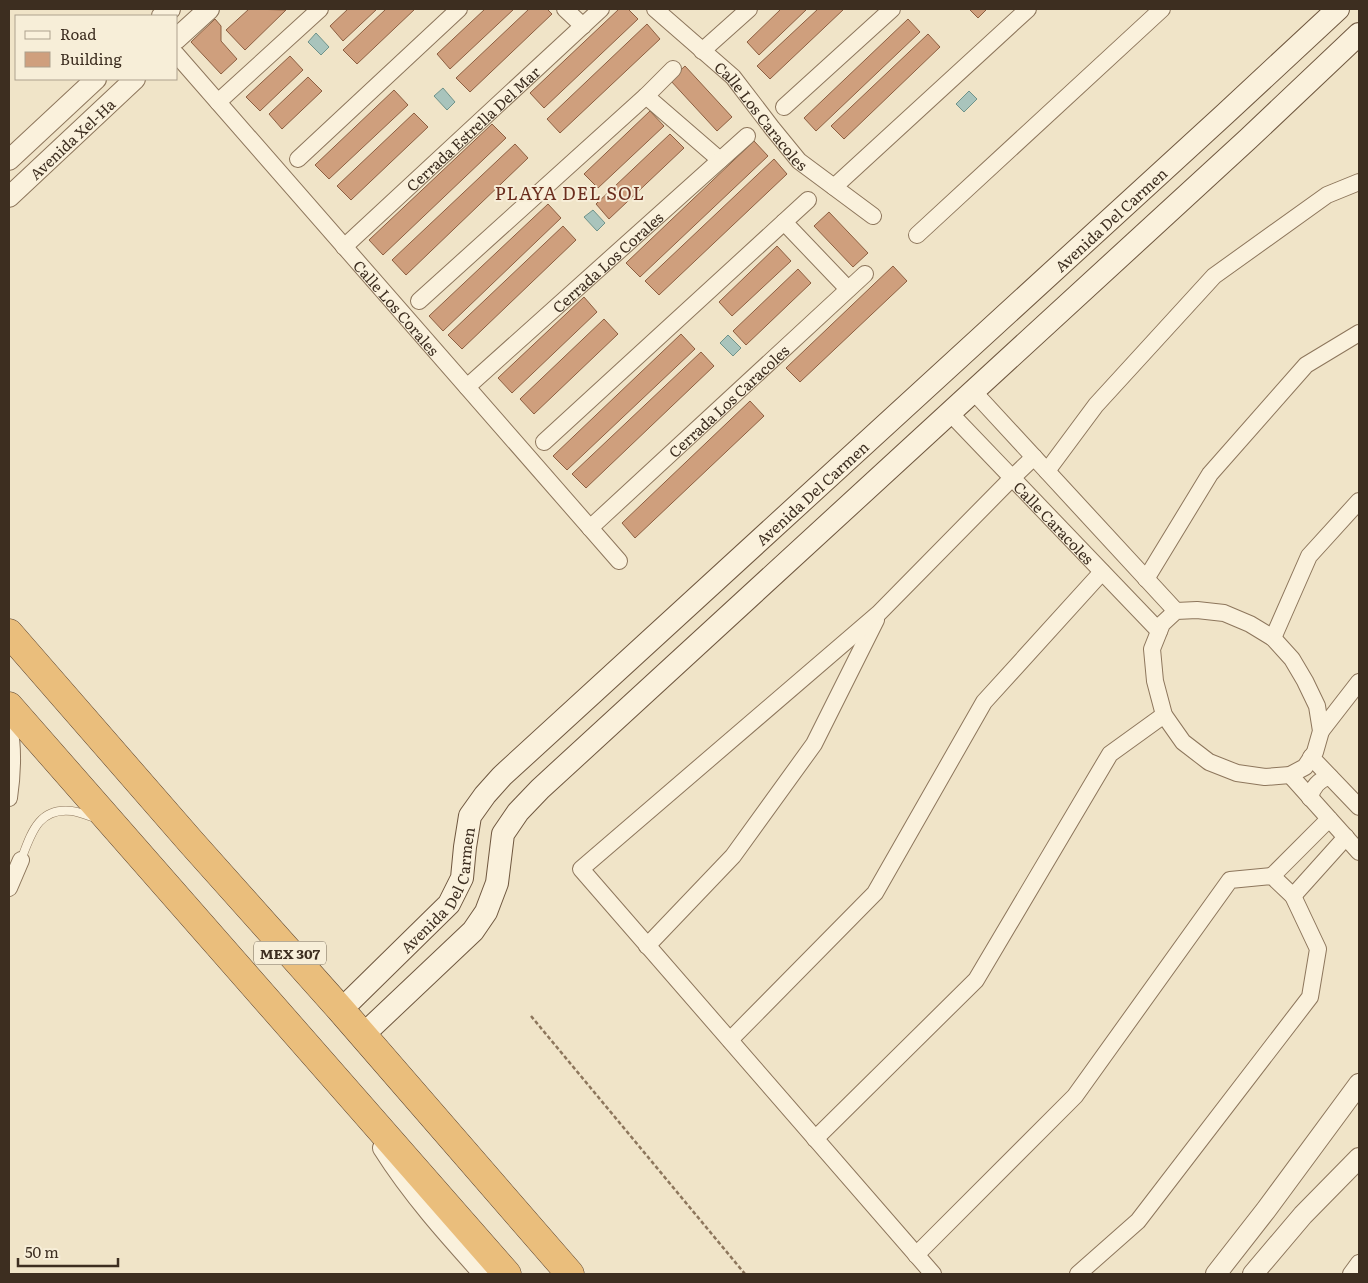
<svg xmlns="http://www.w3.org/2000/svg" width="1368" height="1283" viewBox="0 0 1368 1283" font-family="Literata,serif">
<rect width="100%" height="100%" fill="#f0e4c8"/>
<path fill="#a9c4bc" stroke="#6f938a" d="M 316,33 L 329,47 L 321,55 L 308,42 Z
M 443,88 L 455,102 L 447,110 L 434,96 Z
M 969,91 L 977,99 L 964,112 L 956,104 Z
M 593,210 L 605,223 L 597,231 L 584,217 Z
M 728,335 L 741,348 L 733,356 L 720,343 Z"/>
<path fill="#cf9f7d" stroke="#8d5f41" d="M 249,9 L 286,10 L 245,50 L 226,30 Z
M 348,9 L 377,9 L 343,41 L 330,26 Z
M 386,9 L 415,9 L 357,64 L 343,50 Z
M 485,9 L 514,9 L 450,69 L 437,54 Z
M 529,9 L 547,9 L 552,14 L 470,92 L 456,78 Z
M 619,9 L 628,9 L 638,19 L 544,108 L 530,93 Z
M 781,9 L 807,9 L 759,55 L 747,42 Z
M 818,9 L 844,9 L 770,79 L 757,66 Z
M 969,9 L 987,9 L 978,18 Z
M 215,19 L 221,26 L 221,41 L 237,59 L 221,74 L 191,42 Z
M 908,19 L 920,32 L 816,131 L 804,118 Z
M 647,24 L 660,39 L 560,133 L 547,119 Z
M 928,34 L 940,47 L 844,139 L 831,126 Z
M 290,56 L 303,70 L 260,111 L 246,97 Z
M 685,66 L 732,117 L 717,131 L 670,80 Z
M 308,77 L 322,91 L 282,129 L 269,114 Z
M 394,90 L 408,105 L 329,179 L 315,165 Z
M 650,111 L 664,126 L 598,188 L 584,174 Z
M 414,113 L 428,127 L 351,200 L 337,186 Z
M 492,124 L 506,138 L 383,255 L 369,240 Z
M 670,134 L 684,148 L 609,219 L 596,204 Z
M 754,141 L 768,156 L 640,277 L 626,263 Z
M 515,144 L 528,158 L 406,275 L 392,260 Z
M 774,159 L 787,174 L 659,295 L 645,281 Z
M 548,204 L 561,218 L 443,331 L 429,316 Z
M 829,212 L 868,253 L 853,267 L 814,226 Z
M 563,226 L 576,240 L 462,349 L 448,335 Z
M 777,246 L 791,261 L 732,316 L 719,302 Z
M 893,266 L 907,281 L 800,382 L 786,368 Z
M 798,269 L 811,283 L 746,345 L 733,331 Z
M 584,297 L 597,312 L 512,393 L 498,378 Z
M 604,319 L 618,334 L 534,414 L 520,399 Z
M 681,334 L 695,349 L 567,470 L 553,456 Z
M 701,352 L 714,366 L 586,488 L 572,474 Z
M 750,401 L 764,416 L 635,538 L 622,523 Z"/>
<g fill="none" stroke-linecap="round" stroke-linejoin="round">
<g stroke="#8d765c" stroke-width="9">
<path id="service" d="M 21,860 C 31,834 38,807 72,811 C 80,812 87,816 95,818"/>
</g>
<g stroke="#8d765c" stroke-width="18">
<g id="minor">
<path d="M 565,9 L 583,26"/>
<path id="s1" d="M 655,9 L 733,77 L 772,128 L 799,161 L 873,216"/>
<path d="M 702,51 L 749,9"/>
<path id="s2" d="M 176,54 L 619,561"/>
<path d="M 646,96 L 720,160"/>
<path d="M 218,102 L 320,9"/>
<path d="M 784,107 L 892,9"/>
<path d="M 298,159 L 459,9"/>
<path d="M 834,187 L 1028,9"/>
<path d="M 784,222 L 848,289"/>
<path d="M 917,235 L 1162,9"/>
<path id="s3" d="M 344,247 L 601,9"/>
<path d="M 419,301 L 646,96 L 673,69"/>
<path id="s4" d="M 467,387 L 747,136"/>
<path d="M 973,391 L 1176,611"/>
<path id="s5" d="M 950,413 L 1159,631"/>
<path d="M 544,442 L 808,200"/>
<path d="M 1047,471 L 1096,405 L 1214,276 L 1327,195 L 1359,182"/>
<path id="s6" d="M 590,528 L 865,274"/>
<path d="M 1146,579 L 1210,474 L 1306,365 L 1359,333"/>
<path d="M 1197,610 L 1224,613 L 1250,624 L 1273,638 L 1292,659 L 1305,681 L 1317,706 L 1321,731 L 1315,752 L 1305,767 L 1290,775 L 1265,777 L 1237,773 L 1209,762 L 1183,742 L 1164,715 L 1155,681 L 1152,649 L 1162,624 L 1176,611 Z"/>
<path d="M 1273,638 L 1309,556 L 1359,501"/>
<path d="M 9,728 C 14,748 12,778 9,798"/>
<path d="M 1321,731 L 1359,682"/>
<path d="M 1311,757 L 1359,807"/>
<path d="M 1290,775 L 1359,852"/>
<path d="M 1310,798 C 1312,788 1319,779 1330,777"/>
<path d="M 1272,876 L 1329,819"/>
<path d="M 9,888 L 21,860"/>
<path d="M 1293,896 L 1346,837"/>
<path d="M 647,946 L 733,856 L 814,744 L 876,620"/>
<path d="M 730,1040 L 875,893 L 984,702 L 1102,572"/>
<path d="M 815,1139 L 976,980 L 1110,754 L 1164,715"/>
<path d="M 916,1255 L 1075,1096 L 1230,880 L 1272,876 L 1293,896 L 1318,949 L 1310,997 L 1138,1221 L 1078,1274"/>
<path d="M 933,1274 L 581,869 L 879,613 L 1012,478 L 1034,457"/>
<path d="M 1351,1274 L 1359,1263"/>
</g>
</g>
<g stroke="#8d765c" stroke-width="22">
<g id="tertiary">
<path d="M 162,16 L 170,9"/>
<path d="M 176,39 L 209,9"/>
<path d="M 9,160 L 96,79"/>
<path id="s7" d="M 9,197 L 135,79"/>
<path d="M 383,1148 C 412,1194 448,1234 484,1274"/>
<path d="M 1216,1274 L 1266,1210 L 1359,1084"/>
<path d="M 1253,1274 L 1303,1215 L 1359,1158"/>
</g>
</g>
<g stroke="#6f573f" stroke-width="24">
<g id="secondary">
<path id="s8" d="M 341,1010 L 449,904 L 462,878 L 465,847 L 470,816 L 485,795 L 502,776 L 1225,114 L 1338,9"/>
<path d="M 362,1036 L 473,931 L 486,912 L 497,883 L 503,834 L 518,812 L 540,789 L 1248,139 L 1359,34"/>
</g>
</g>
<g stroke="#5b4430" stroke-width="29">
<path id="trunk" d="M 9,633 L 191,842 L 341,1010 L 570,1274
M 9,706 L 507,1274"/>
</g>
<path stroke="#8d765c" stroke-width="2.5" stroke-dasharray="4 2.5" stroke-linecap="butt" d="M 531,1016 L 745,1274"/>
<use href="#service" stroke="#faf1dc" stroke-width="8"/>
<use href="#minor" stroke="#faf1dc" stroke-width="16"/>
<use href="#tertiary" stroke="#faf1dc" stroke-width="20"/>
<use href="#secondary" stroke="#faf1dc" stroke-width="22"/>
<use href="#trunk" stroke="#eabe7c" stroke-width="28"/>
</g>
<g text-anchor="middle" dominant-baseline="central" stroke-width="4" stroke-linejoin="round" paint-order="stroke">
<rect fill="#f7eed8" stroke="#756857" stroke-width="1" x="254" y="941.5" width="72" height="23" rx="4"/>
<g font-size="14" font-weight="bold" fill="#3d2e20">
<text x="290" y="953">MEX 307</text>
</g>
<g font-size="15" fill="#3d2e20" stroke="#f7eed8">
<text stroke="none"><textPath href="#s1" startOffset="151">Calle Los Caracoles</textPath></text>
<text stroke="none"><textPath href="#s3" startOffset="175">Cerrada Estrella Del Mar</textPath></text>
<text stroke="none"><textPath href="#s7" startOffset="86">Avenida Xel-Ha</textPath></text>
<text stroke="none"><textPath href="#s8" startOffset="1119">Avenida Del Carmen</textPath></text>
<text stroke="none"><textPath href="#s4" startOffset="188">Cerrada Los Corales</textPath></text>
<text stroke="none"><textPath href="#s2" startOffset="336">Calle Los Corales</textPath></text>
<text stroke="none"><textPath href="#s6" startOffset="188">Cerrada Los Caracoles</textPath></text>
<text stroke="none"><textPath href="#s8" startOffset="714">Avenida Del Carmen</textPath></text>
<text stroke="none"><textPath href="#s5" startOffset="151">Calle Caracoles</textPath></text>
<text stroke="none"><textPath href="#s8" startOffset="159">Avenida Del Carmen</textPath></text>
</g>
<g font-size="18" letter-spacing="1" fill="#6b2e1e" stroke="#f7eed8">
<text x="570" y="192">PLAYA DEL SOL</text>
</g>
</g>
<rect width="1368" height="1283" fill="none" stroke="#3d2e20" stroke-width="20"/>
<rect x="15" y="15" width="162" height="65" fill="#f7eed8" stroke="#ada18e"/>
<rect x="25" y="31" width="25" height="8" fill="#faf1dc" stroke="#ada18e"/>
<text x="60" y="40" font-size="15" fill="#3d2e20">Road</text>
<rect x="25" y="52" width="25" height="15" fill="#cf9f7d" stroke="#ada18e"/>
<text x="60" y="65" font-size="15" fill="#3d2e20">Building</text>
<path d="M18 1258v8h100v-8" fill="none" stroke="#3d2e20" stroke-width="2.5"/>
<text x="25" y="1258" font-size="15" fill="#3d2e20" stroke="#f7eed8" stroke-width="4" paint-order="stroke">50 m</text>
</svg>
